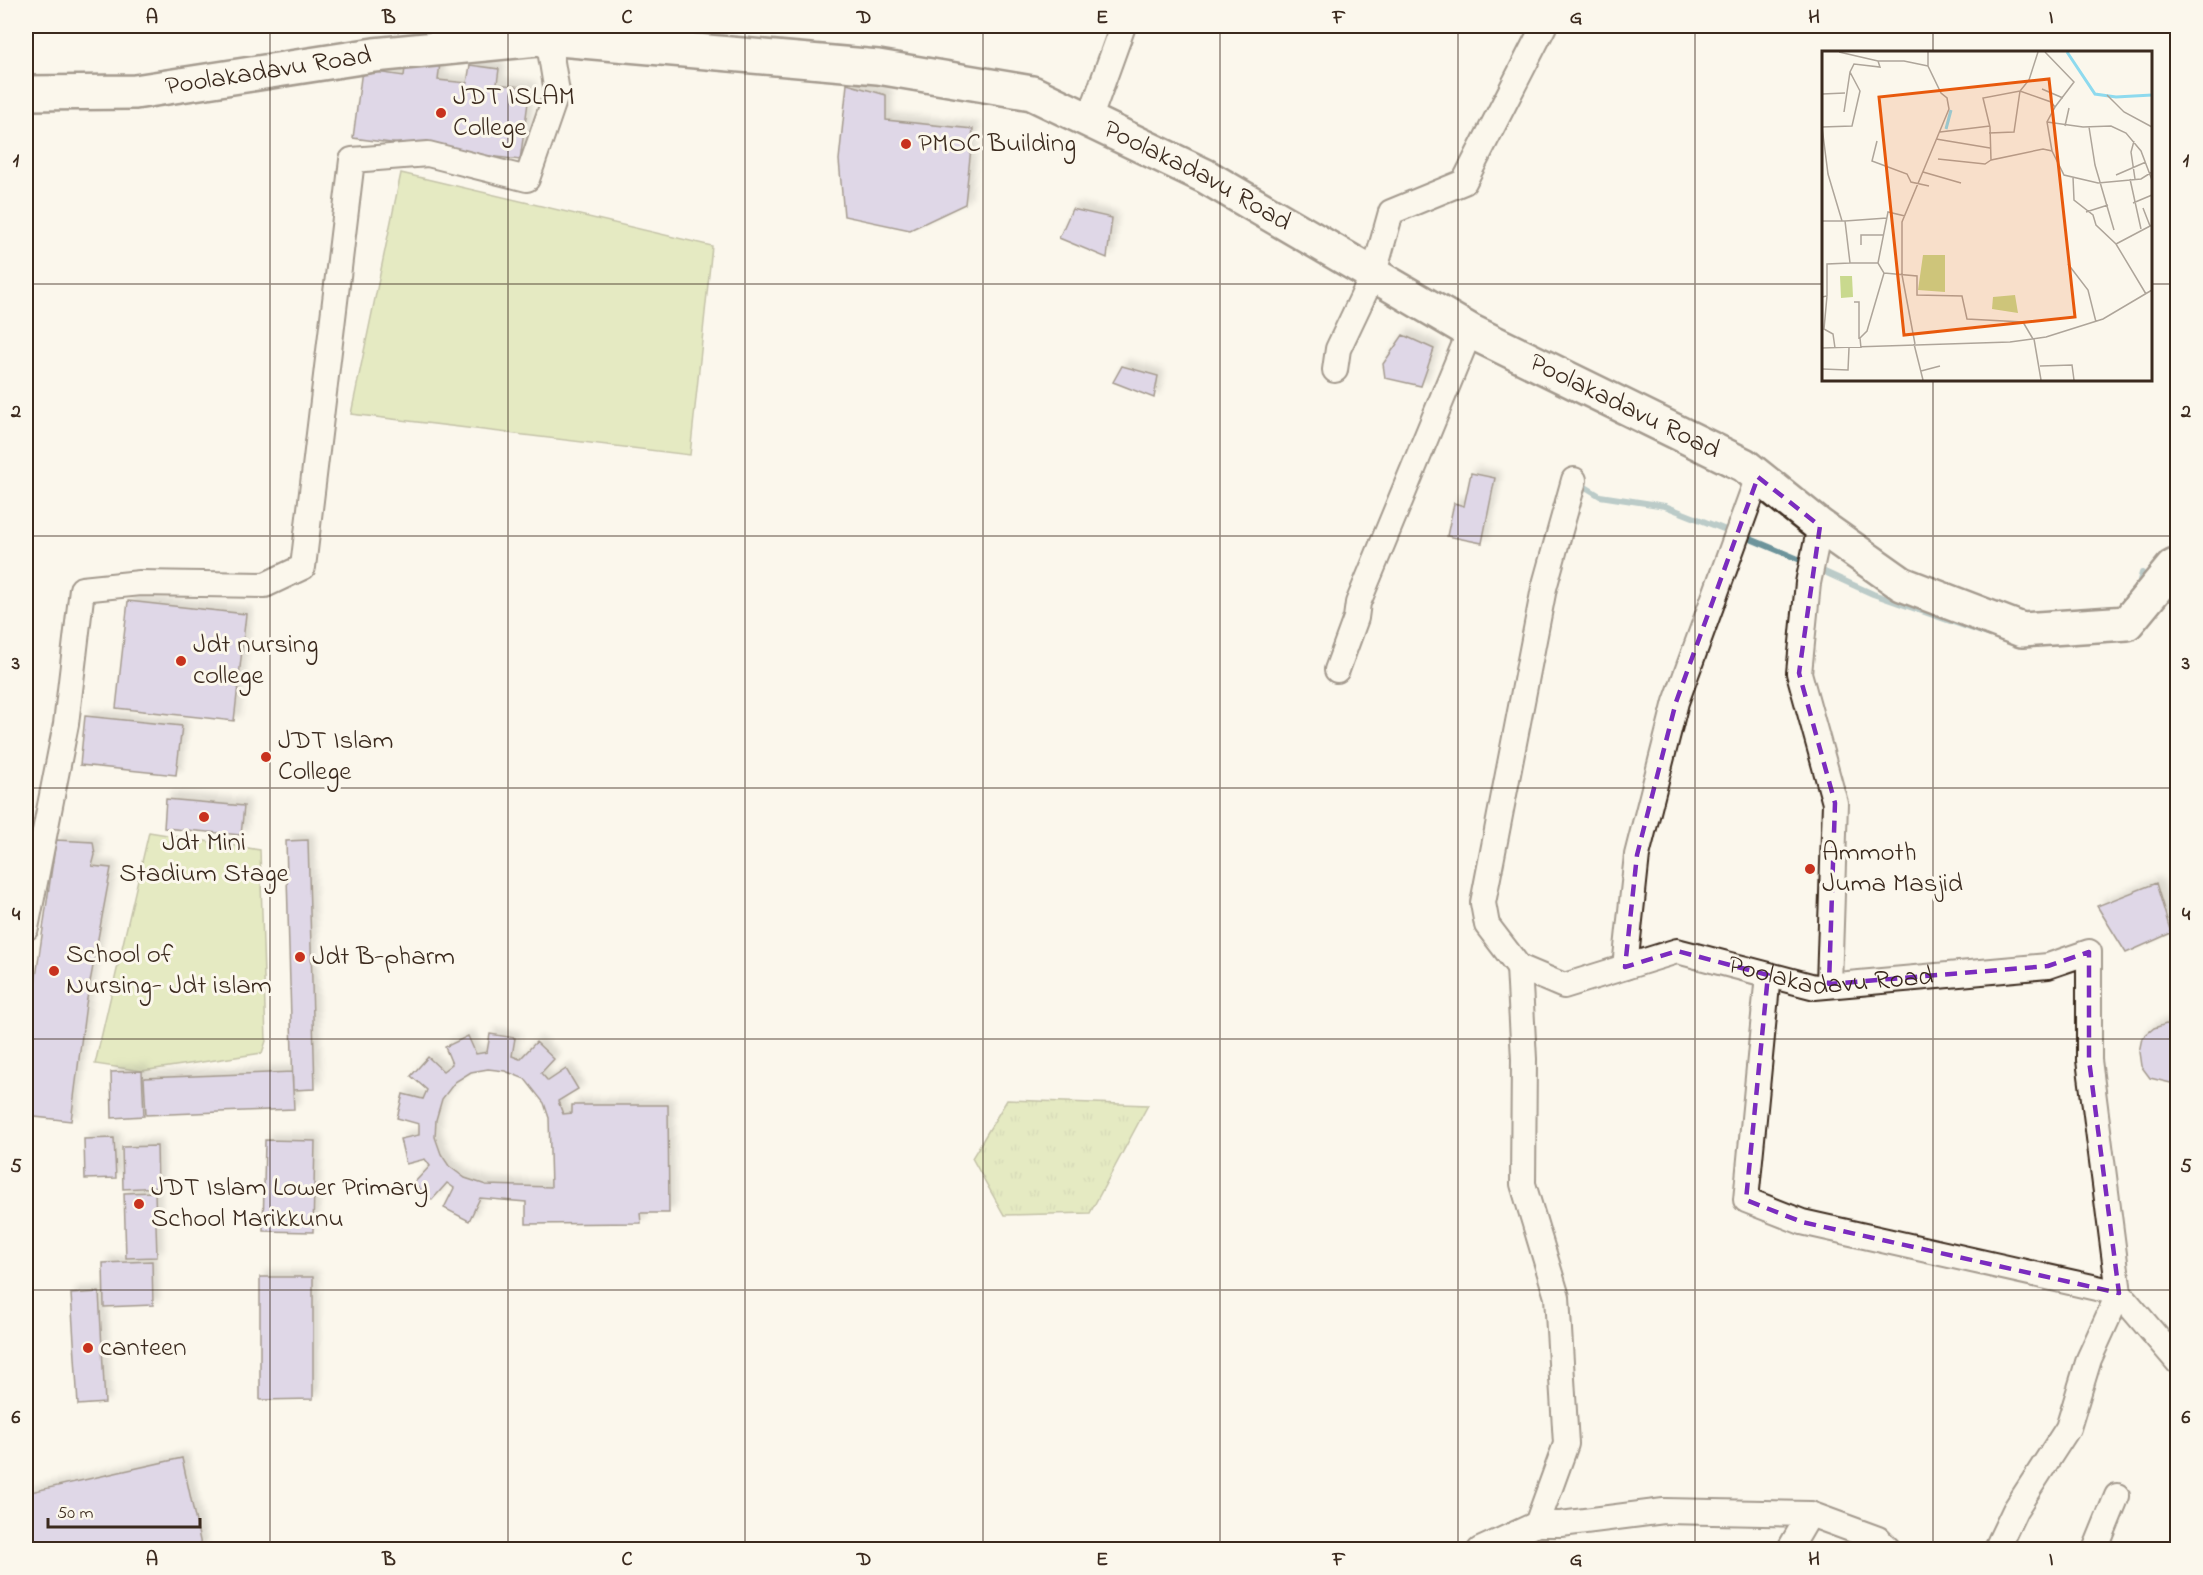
<svg xmlns="http://www.w3.org/2000/svg" width="2203" height="1575" viewBox="0 0 2203 1575" font-family="'Indie Flower',sans-serif">
<defs>
<pattern id="park-tufts" width="24" height="20" patternUnits="userSpaceOnUse" patternTransform="scale(1.5)"><rect width="24" height="20" fill="#c9d98e"/><path d="M3 7l-1-3M5 7V3M7 7l1-3M15 17l-1-3M17 17v-4M19 17l1-3" fill="none" stroke="#aeba7a"/></pattern>
<filter id="shadow"><feDropShadow dx="5.5" dy="-5.5" stdDeviation="3" flood-color="#0004"/></filter>
</defs>
<rect width="100%" height="100%" fill="#fbf7ec"/>
<filter id="ink" filterUnits="userSpaceOnUse"><feTurbulence type="fractalNoise" baseFrequency=".0167" numOctaves="2"/><feDisplacementMap in="SourceGraphic" scale="12" xChannelSelector="R" yChannelSelector="G"/><feConvolveMatrix kernelMatrix="1 2 1 2 8 2 1 2 1" color-interpolation-filters="sRGB"/></filter>
<g filter="url(#ink)">
<path fill="#c9d98e" stroke="#828256" stroke-width="1.5" d="M 401,173 L 712,246 L 690,455 L 351,414 Z
M 149,832 L 260,850 L 266,1041 L 262,1053 L 142,1071 L 95,1064 Z"/>
<path fill="url(#park-tufts)" stroke="#828256" stroke-width="1.5" d="M 1007,1100 L 1148,1105 L 1090,1213 L 1004,1215 L 972,1158 Z"/>
<g fill="none" stroke-linecap="round" stroke-linejoin="round">
<path stroke="#6d949b" stroke-width="6" d="M 1579,483 L 1600,496 L 1665,506 L 1731,532
M 1741,535 L 1803,561
M 1818,569 L 1873,594 L 1990,635
M 2138,588 L 2142,573"/>
</g>
<path fill="#bdb0e0" stroke="#3b2a1e" stroke-width="1.5" fill-rule="evenodd" filter="url(#shadow)" d="M 406,59 L 440,63 L 438,80 L 467,83 L 470,65 L 499,69 L 497,84 L 530,88 L 520,160 L 353,138 L 362,70 L 404,76 Z
M 847,84 L 886,95 L 886,120 L 973,129 L 965,204 L 910,230 L 844,216 L 839,160 Z
M 1072,209 L 1112,218 L 1107,258 L 1059,238 Z
M 1403,335 L 1434,349 L 1421,386 L 1385,378 L 1383,364 Z
M 1122,366 L 1158,376 L 1154,398 L 1113,382 Z
M 1471,473 L 1495,478 L 1482,543 L 1447,536 L 1454,503 L 1464,506 Z
M 128,601 L 246,614 L 234,721 L 116,708 Z
M 85,716 L 182,726 L 176,775 L 80,765 Z
M 166,799 L 244,806 L 241,835 L 164,828 Z
M 56,840 L 93,842 L 95,855 L 92,866 L 111,868 L 86,1004 L 71,1121 L 26,1116 L 26,1045 Z
M 308,840 L 315,1089 L 293,1090 L 286,841 Z
M 2156,883 L 2171,933 L 2126,953 L 2097,906 Z
M 2166,1024 L 2178,1027 L 2178,1083 L 2175,1084 L 2150,1078 L 2141,1066 L 2139,1052 L 2142,1038 L 2154,1028 Z
M 490,1034 L 515,1038 L 512,1056 L 520,1059 L 536,1042 L 554,1059 L 541,1073 L 548,1081 L 566,1069 L 578,1089 L 558,1101 L 563,1114 L 572,1113 L 572,1105 L 668,1105 L 669,1213 L 640,1213 L 641,1223 L 526,1224 L 526,1202 L 480,1198 L 469,1221 L 444,1208 L 454,1188 L 447,1183 L 432,1200 L 414,1183 L 430,1166 L 425,1159 L 406,1164 L 400,1139 L 419,1135 L 419,1124 L 397,1118 L 403,1094 L 423,1099 L 427,1090 L 411,1076 L 428,1057 L 443,1071 L 452,1064 L 445,1047 L 468,1036 L 476,1054 L 487,1052 ZM 488,1069 L 505,1071 L 525,1079 L 544,1103 L 549,1118 L 551,1187 L 486,1185 L 465,1178 L 449,1166 L 441,1154 L 435,1137 L 436,1120 L 442,1099 L 455,1082 L 471,1072 Z
M 142,1071 L 144,1116 L 112,1118 L 111,1072 Z
M 292,1072 L 294,1109 L 146,1115 L 144,1078 Z
M 114,1138 L 116,1178 L 85,1179 L 84,1139 Z
M 265,1140 L 315,1141 L 313,1232 L 263,1231 Z
M 157,1146 L 158,1187 L 123,1189 L 122,1147 Z
M 155,1192 L 157,1257 L 126,1258 L 124,1193 Z
M 152,1261 L 153,1305 L 104,1307 L 103,1263 Z
M 260,1277 L 313,1277 L 313,1399 L 260,1400 Z
M 99,1292 L 105,1403 L 78,1405 L 71,1294 Z
M 182,1458 L 202,1550 L 26,1550 L 26,1493 Z"/>
<g fill="none" stroke-linecap="round" stroke-linejoin="round">
<g stroke="#3b2a1e" stroke-width="28">
<g id="street">
<path d="M 1089,120 L 1123,26"/>
<path d="M 1335,370 L 1338,349 L 1374,273 L 1391,212 L 1464,182 L 1544,26"/>
<path d="M 1820,526 L 1808,583 L 1799,673 L 1835,803 L 1829,984"/>
<path d="M 1337,670 L 1356,618 L 1358,603 L 1470,331"/>
<path d="M 26,928 L 66,724 L 82,589 L 140,583 L 265,585 L 303,567 L 352,160 L 428,154 L 527,179 L 557,92 L 548,38 L 551,26"/>
<path d="M 1519,967 L 1487,925 L 1483,903 L 1544,588 L 1574,480"/>
<path d="M 1625,967 L 1637,855 L 1676,702 L 1758,477"/>
<path d="M 1768,975 L 1746,1200 L 1802,1222 L 2119,1293 L 2178,1362"/>
<path id="s1" d="M 1537,1524 L 1566,1444 L 1557,1297 L 1523,1184 L 1524,1059 L 1519,967 L 1564,986 L 1677,951 L 1815,987 L 2048,966 L 2089,952 L 2089,1060 L 2119,1293 L 2089,1359 L 2068,1428 L 2015,1510 L 1996,1550"/>
<path d="M 1480,1550 L 1537,1524 L 1561,1524 L 1664,1511 L 1810,1514 L 1878,1539 L 1889,1550"/>
<path d="M 1789,1550 L 1810,1514"/>
<path d="M 2095,1550 L 2117,1496"/>
</g>
</g>
<g stroke="#3b2a1e" stroke-width="38">
<g id="secondary">
<path id="s2" d="M 26,93 L 135,92 L 374,55 L 548,38 L 878,67 L 1032,93 L 1205,176 L 1470,331 L 1744,465 L 1820,526 L 1902,584 L 2022,630 L 2127,623 L 2173,567 L 2178,565"/>
</g>
</g>
<use href="#street" stroke="#fbf7ec" stroke-width="24"/>
<use href="#secondary" stroke="#fbf7ec" stroke-width="33"/>
</g>
</g>
<path d="M0 0H2203V1575H0ZM 1758,477 L 1820,526 L 1799,673 L 1835,803 L 1829,984 L 2048,966 L 2089,952 L 2089,1060 L 2119,1293 L 1802,1222 L 1746,1200 L 1768,975 L 1677,951 L 1625,967 L 1637,855 L 1676,702 Z" fill="#fbf7ec" fill-opacity=".55" fill-rule="evenodd"/>
<path fill="none" stroke="#7b2cbf" stroke-width="4.5" stroke-dasharray="12 8" stroke-linejoin="round" d="M 1758,477 L 1820,526 L 1799,673 L 1835,803 L 1829,984 L 2048,966 L 2089,952 L 2089,1060 L 2119,1293 L 1802,1222 L 1746,1200 L 1768,975 L 1677,951 L 1625,967 L 1637,855 L 1676,702 Z"/>
<path fill="none" stroke="#3b2a1e" stroke-width="1.5" stroke-opacity="0.55" d="M 270,26 L 270,1550M 508,26 L 508,1550M 745,26 L 745,1550M 983,26 L 983,1550M 1220,26 L 1220,1550M 1458,26 L 1458,1550M 1695,26 L 1695,1550M 1933,26 L 1933,52M 26,284 L 1824,284M 2150,284 L 2178,284M 1933,380 L 1933,1550M 26,536 L 2178,536M 26,788 L 2178,788M 26,1039 L 2178,1039M 26,1290 L 2178,1290"/>
<g fill="#c8321e" stroke="#fbf7ec" stroke-width="2">
<circle cx="441" cy="113" r="6"/>
<circle cx="906" cy="144" r="6"/>
<circle cx="181" cy="661" r="6"/>
<circle cx="266" cy="757" r="6"/>
<circle cx="204" cy="817" r="6"/>
<circle cx="1810" cy="869" r="6"/>
<circle cx="300" cy="957" r="6"/>
<circle cx="54" cy="971" r="6"/>
<circle cx="139" cy="1204" r="6"/>
<circle cx="88" cy="1348" r="6"/>
</g>
<g text-anchor="middle" dominant-baseline="central" stroke-width="6" stroke-linejoin="round" paint-order="stroke">
<g font-size="27" fill="#3b2a1e" stroke="#fbf7ec">
<text stroke="none"><textPath href="#s2" startOffset="244">Poolakadavu Road</textPath></text>
<text stroke="none"><textPath href="#s2" startOffset="1198">Poolakadavu Road</textPath></text>
<text stroke="none"><textPath href="#s2" startOffset="1684">Poolakadavu Road</textPath></text>
<text stroke="none"><textPath href="#s1" startOffset="892">Poolakadavu Road</textPath></text>
</g>
<g font-size="27" fill="#3b2a1e" stroke="#fbf7ec" text-anchor="start">
<text x="453" y="97">JDT ISLAM<tspan x="453" dy="31">College</tspan></text>
<text x="918" y="144">PMOC Building</text>
<text x="193" y="645">Jdt nursing<tspan x="193" dy="31">college</tspan></text>
<text x="278" y="741">JDT Islam<tspan x="278" dy="31">College</tspan></text>
<text x="204" y="843" text-anchor="middle">Jdt Mini<tspan x="204" dy="31">Stadium Stage</tspan></text>
<text x="1822" y="853">Ammoth<tspan x="1822" dy="31">Juma Masjid</tspan></text>
<text x="66" y="955">School of<tspan x="66" dy="31">Nursing- Jdt islam</tspan></text>
<text x="312" y="957">Jdt B-pharm</text>
<text x="151" y="1188">JDT Islam Lower Primary<tspan x="151" dy="31">School Marikkunu</tspan></text>
<text x="100" y="1348">canteen</text>
</g>
</g>
<g transform="translate(1822 51)">
<rect width="330" height="330" fill="#fbf7ec"/>
<path d="M 101,204 L 123,204 L 123,241 L 96,239 ZM 18,225 L 30,225 L 31,246 L 19,247 ZM 193,244 L 196,262 L 170,258 L 171,246 Z" fill="#c9d98e"/>
<path fill="none" stroke="#8edaee" stroke-width="3" d="M 245,1 L 273,43 L 294,46 L 330,44M 124,78 L 129,59"/>
<path fill="none" stroke="#aea59a" stroke-width="1.5" d="M 17,1 L 56,10M 223,1 L 252,31 L 233,56M 220,38 L 241,47M 0,43 L 23,42M 285,44 L 302,61 L 330,76M 22,61 L 28,21M 225,71 L 261,76 L 289,75 L 304,82 L 319,100 L 330,129M 243,75 L 247,57M 267,76 L 273,114 L 292,179M 118,81 L 168,75M 167,82 L 192,81 L 198,40 L 207,29 L 216,1M 114,88 L 168,97M 55,90 L 50,110 L 85,123 L 89,131 L 107,135M 312,90 L 309,101 L 313,128M 230,100 L 225,71 L 233,56 L 229,51 L 198,40 L 161,47 L 168,76 L 169,109 L 221,98 L 230,100 L 242,124 L 276,132 L 319,128 L 330,121M 116,108 L 163,113 L 169,109M 101,121 L 139,132M 294,124 L 324,111M 251,126 L 252,149 L 271,164 L 274,174 L 294,193 L 324,243M 308,128 L 319,178M 311,152 L 330,144M 321,157 L 328,175M 264,161 L 286,154M 0,170 L 20,170M 23,170 L 65,167M 294,193 L 330,174M 39,194 L 39,184 L 62,184M 28,212 L 56,212 L 62,222 L 45,280 L 38,287 L 39,297M 56,212 L 66,161 L 83,165M 246,213 L 266,239 L 274,271M 62,222 L 95,225 L 95,244 L 140,245 L 145,268 L 201,271 L 211,288M 5,245 L 2,278 L 11,283 L 13,297M 0,246 L 5,245 L 5,213 L 28,212 L 23,170 L 20,170 L 6,123 L 0,76 L 30,75 L 38,40 L 28,21 L 32,13 L 58,16 L 56,10 L 82,10 L 106,15M 32,251 L 37,251 L 37,288M 212,288 L 219,329M 92,293 L 101,329M 93,293 L 80,224 L 80,171 L 127,58 L 125,47 L 119,42 L 106,15 L 106,1M 0,297 L 188,291 L 224,286 L 281,268 L 330,239M 218,315 L 250,314 L 252,329M 0,318 L 26,319 L 27,297M 99,320 L 118,315"/>
<path fill="#e8590c" fill-opacity="0.15" stroke="#e8590c" stroke-width="3" d="M 227,28 L 253,266 L 82,284 L 57,46 Z"/>
<rect width="330" height="330" fill="none" stroke="#3b2a1e" stroke-width="3"/>
</g>
<rect width="2203" height="1575" fill="none" stroke="#fbf7ec" stroke-width="66"/>
<path d="M48 1518v9h152v-9" fill="none" stroke="#3b2a1e" stroke-width="3"/>
<text x="57" y="1518" font-size="18" fill="#3b2a1e" stroke="#fbf7ec" stroke-width="4.5" paint-order="stroke">50 m</text>
<rect x="33" y="33" width="2137" height="1509" fill="none" stroke="#3b2a1e" stroke-width="2"/>
<g font-size="20" text-anchor="middle" font-weight="bold" fill="#3b2a1e">
<text x="152" y="23">A</text>
<text x="389" y="23">B</text>
<text x="627" y="23">C</text>
<text x="864" y="23">D</text>
<text x="1102" y="23">E</text>
<text x="1339" y="23">F</text>
<text x="1576" y="23">G</text>
<text x="1814" y="23">H</text>
<text x="2051" y="23">I</text>
<text x="16" y="166">1</text>
<text x="2186" y="166">1</text>
<text x="16" y="417">2</text>
<text x="2186" y="417">2</text>
<text x="16" y="669">3</text>
<text x="2186" y="669">3</text>
<text x="16" y="920">4</text>
<text x="2186" y="920">4</text>
<text x="16" y="1172">5</text>
<text x="2186" y="1172">5</text>
<text x="16" y="1423">6</text>
<text x="2186" y="1423">6</text>
<text x="152" y="1565">A</text>
<text x="389" y="1565">B</text>
<text x="627" y="1565">C</text>
<text x="864" y="1565">D</text>
<text x="1102" y="1565">E</text>
<text x="1339" y="1565">F</text>
<text x="1576" y="1565">G</text>
<text x="1814" y="1565">H</text>
<text x="2051" y="1565">I</text>
</g>
</svg>
